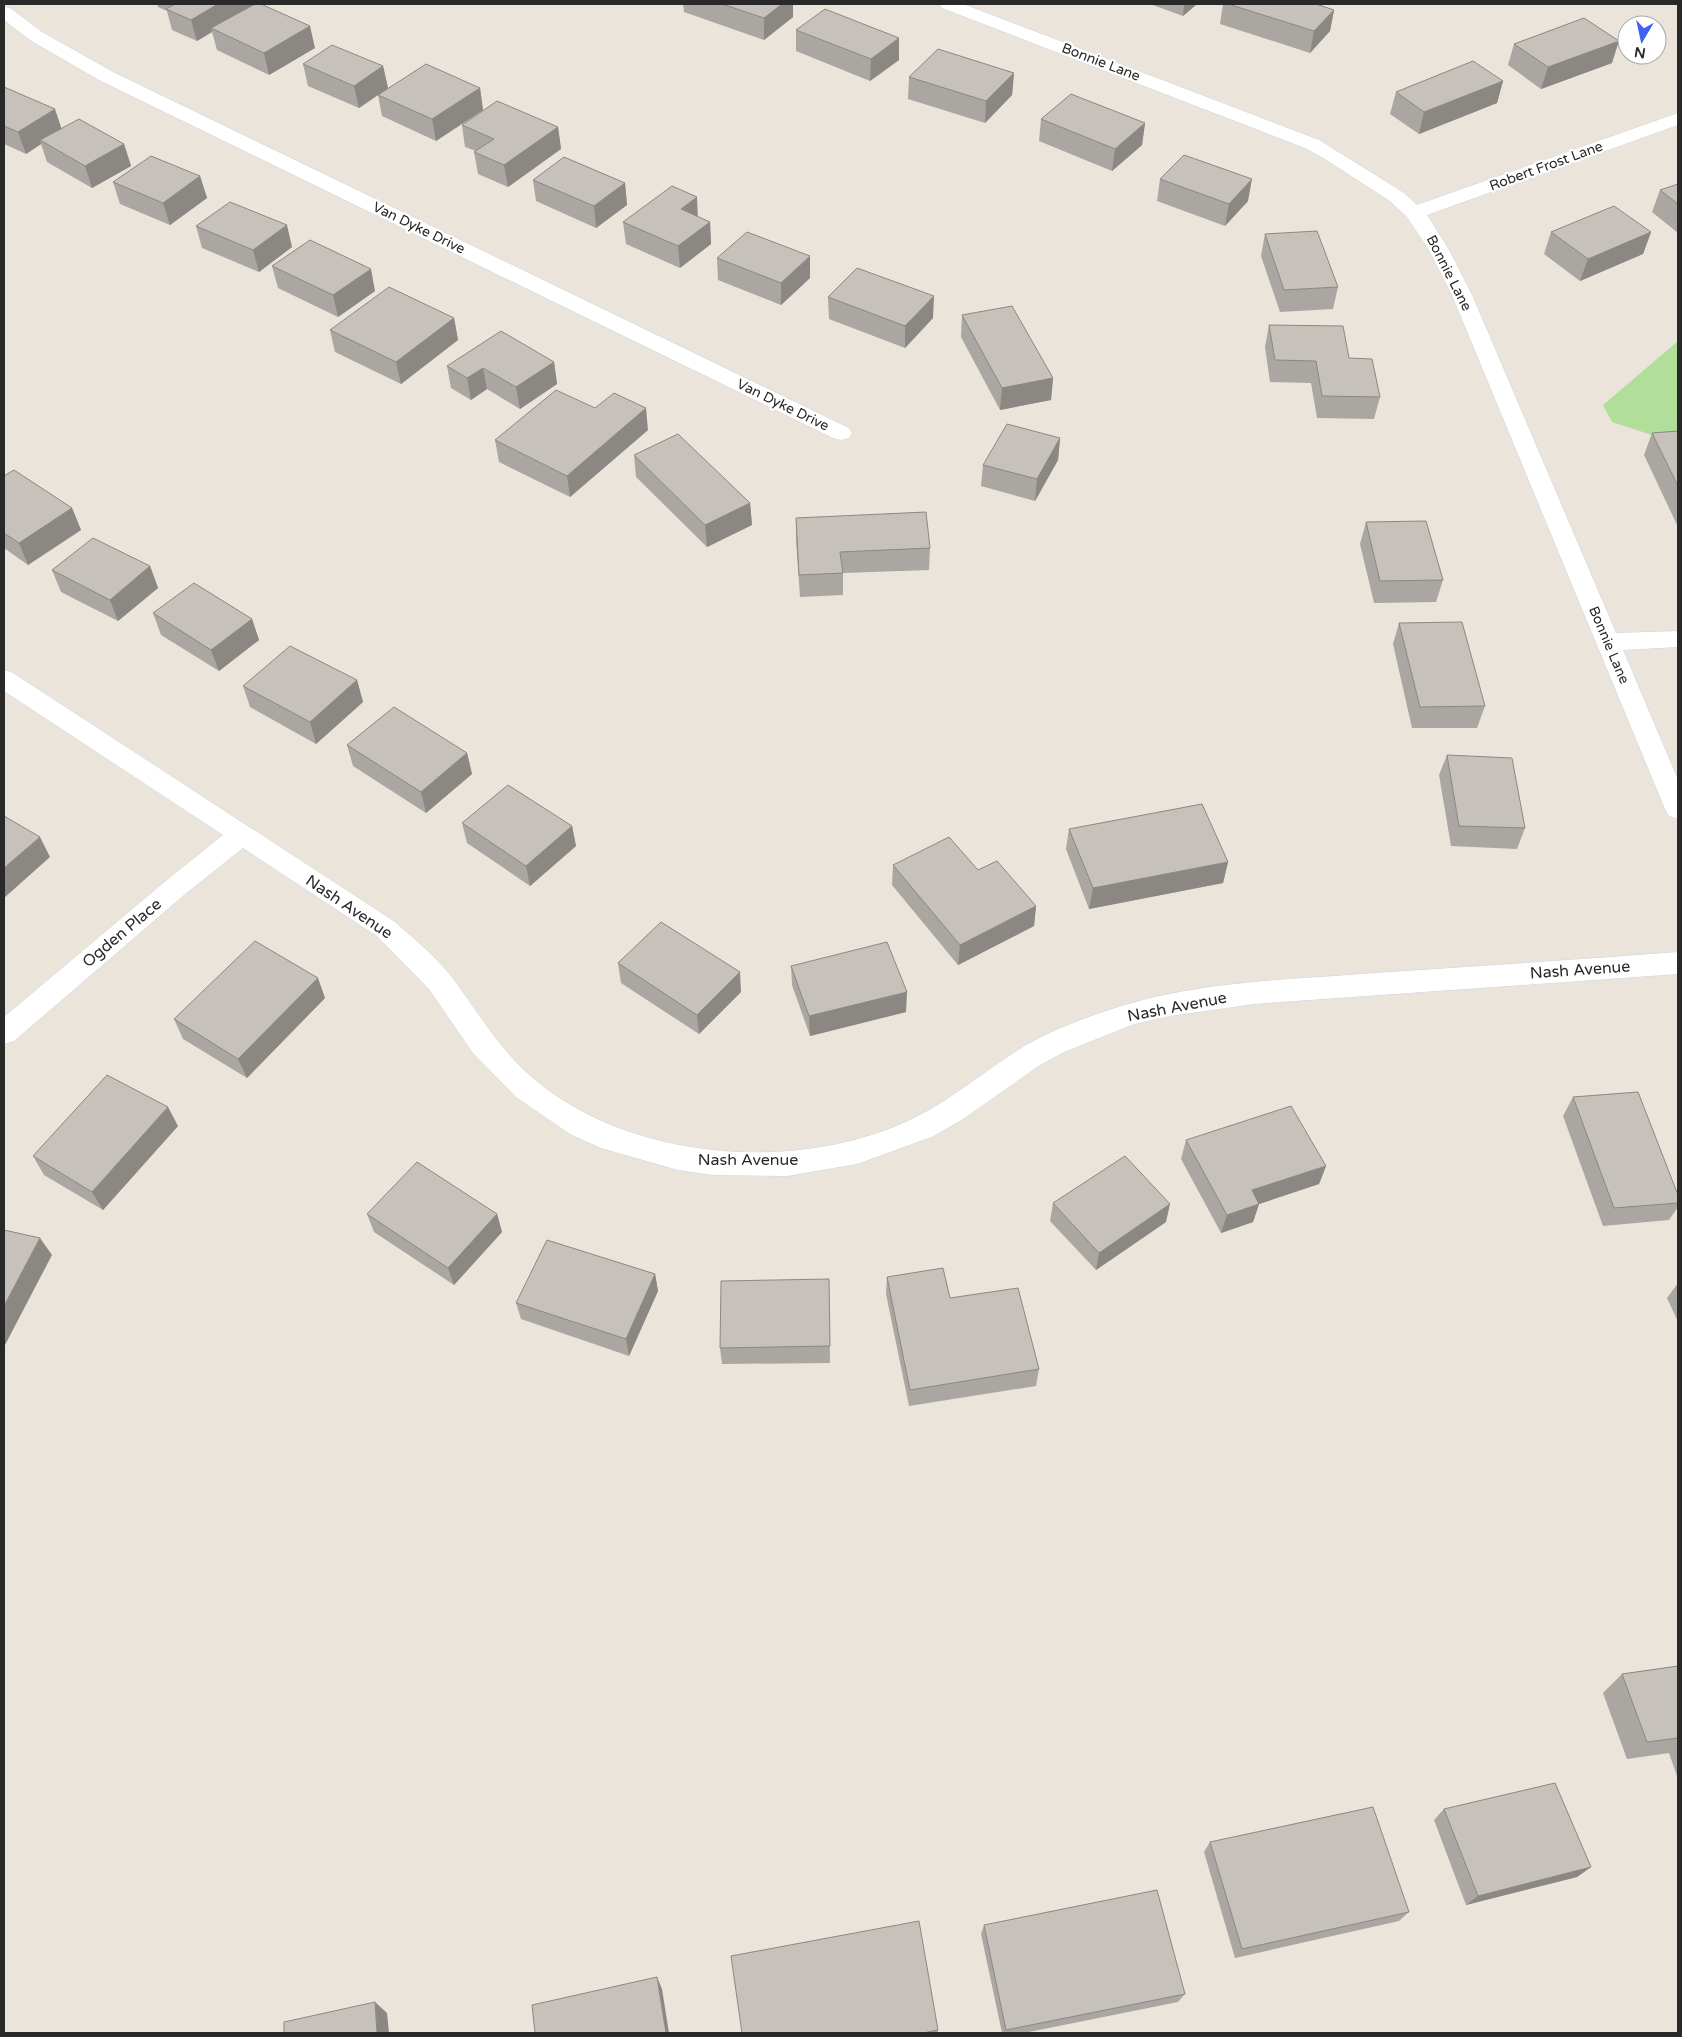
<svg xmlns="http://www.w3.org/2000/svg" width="1682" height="2037" viewBox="0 0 1682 2037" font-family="'Varela Round',sans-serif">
<rect width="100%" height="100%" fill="#ebe4db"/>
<path fill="#b1df9a" d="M 1678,341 L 1678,437 L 1655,436 L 1612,422 L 1603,405 Z"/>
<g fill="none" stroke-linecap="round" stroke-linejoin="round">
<g stroke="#d1d4e1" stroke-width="1">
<path id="street" d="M 939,4 L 963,4 L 1319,140 L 1404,193 L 1417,205 L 1678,113 L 1678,125 L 1427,215 L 1449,250 L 1472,295 L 1616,633 L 1678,631 L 1678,647 L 1623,650 L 1678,780 L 1678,819 L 1669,816 L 1665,809 L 1452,295 L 1429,250 L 1407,217 L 1390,201 L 1325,159 L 1305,148 L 942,8 Z
M 4,7 L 10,8 L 42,32 L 113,72 L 849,428 L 852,433 L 849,438 L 841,440 L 833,438 L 99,80 L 30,40 L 4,20 Z
M 4,670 L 13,673 L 395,922 C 414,939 435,956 451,976 C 479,1013 499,1050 535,1080 C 634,1163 805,1174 918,1116 C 953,1098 984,1072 1018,1050 C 1046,1032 1096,1013 1129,1004 C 1200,982 1286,980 1360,974 C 1466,967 1572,960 1678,952 L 1678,974 L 1254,1004 L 1170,1016 L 1134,1024 L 1064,1052 L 1040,1065 L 963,1119 L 934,1136 L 857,1164 L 787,1176 L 713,1175 L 678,1170 L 601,1148 L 570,1134 L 516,1097 L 473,1053 L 429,989 L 377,936 L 243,848 L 185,894 L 14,1041 L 4,1044 L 4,1017 L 167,880 L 223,835 L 4,691 Z"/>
</g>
<use href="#street" fill="#fff" fill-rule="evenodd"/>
</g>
<path fill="#aaa6a1" d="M 157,4 L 252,4 L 252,5 L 315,48 L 269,75 L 217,50 L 212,32 L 197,41 L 172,30 L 167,11 L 158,7 Z
M 683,4 L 793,4 L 793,17 L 764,40 L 684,12 Z
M 1150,4 L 1197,4 L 1183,16 Z
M 1223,4 L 1316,4 L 1334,10 L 1330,31 L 1310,53 L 1220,24 Z
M 796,30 L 899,60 L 870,81 L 796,51 Z
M 1514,44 L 1612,63 L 1541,89 L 1508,65 Z
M 303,64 L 383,66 L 388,88 L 480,88 L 483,110 L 436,141 L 382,116 L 378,95 L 359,108 L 308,86 Z
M 1014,73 L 1012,95 L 985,123 L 908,99 L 909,77 Z
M 1503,81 L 1497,103 L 1419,134 L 1390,114 L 1396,92 Z
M 4,87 L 61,128 L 124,144 L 131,166 L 92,188 L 47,162 L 41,144 L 26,154 L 4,144 Z
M 1041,119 L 1145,123 L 1142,145 L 1112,171 L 1039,141 Z
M 462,125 L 558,127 L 561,149 L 508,187 L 478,174 L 474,152 L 476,151 L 465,147 Z
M 200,176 L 207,198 L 170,225 L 120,204 L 113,182 Z
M 1160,179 L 1248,201 L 1225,226 L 1157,201 Z
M 533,180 L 625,183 L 627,205 L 596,228 L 536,201 Z
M 1678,184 L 1678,233 L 1652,212 L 1660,190 Z
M 623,222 L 710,222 L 711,244 L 680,268 L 626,244 Z
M 196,226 L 292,247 L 259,272 L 202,248 Z
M 1551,232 L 1651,232 L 1643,254 L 1580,281 L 1544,254 Z
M 1265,234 L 1338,287 L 1333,309 L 1280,312 L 1261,256 Z
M 717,258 L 810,278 L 781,305 L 718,280 Z
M 272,266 L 375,291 L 338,317 L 278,288 Z
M 828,297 L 933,318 L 905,348 L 829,319 Z
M 962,315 L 1053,378 L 1051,400 L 1000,410 L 961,337 Z
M 454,318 L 458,340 L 401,384 L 335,352 L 330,330 Z
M 1269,325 L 1380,397 L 1374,419 L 1317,418 L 1311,383 L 1270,382 L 1265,347 Z
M 554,362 L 557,384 L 520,409 L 487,389 L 471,400 L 451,388 L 447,366 Z
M 595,408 L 648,430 L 570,497 L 499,462 L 495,440 Z
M 1678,431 L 1678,527 L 1644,455 L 1652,433 Z
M 1060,438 L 1058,460 L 1035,501 L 981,486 L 983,465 Z
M 634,455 L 750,503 L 752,525 L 707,547 L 636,477 Z
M 4,476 L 72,508 L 81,530 L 28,565 L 4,548 Z
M 796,518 L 930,548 L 929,570 L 843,573 L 843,595 L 800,597 L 796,540 Z
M 1366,522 L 1443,580 L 1436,602 L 1374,603 L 1360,544 Z
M 150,566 L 158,588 L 118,621 L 61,592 L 52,570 Z
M 153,613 L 252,619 L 259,640 L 219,671 L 161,635 Z
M 1399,623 L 1485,706 L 1477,728 L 1412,728 L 1393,644 Z
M 357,680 L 363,702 L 316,744 L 250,707 L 243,686 Z
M 347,745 L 467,753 L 472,774 L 426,813 L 353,766 Z
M 1447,755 L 1525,828 L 1517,849 L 1451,846 L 1439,775 Z
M 462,823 L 572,826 L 576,846 L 530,886 L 467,843 Z
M 1069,829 L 1228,862 L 1223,883 L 1089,909 L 1066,849 Z
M 893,865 L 978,870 L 1036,906 L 1034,926 L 958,965 L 892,885 Z
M 618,963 L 741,992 L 699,1034 L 621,983 Z
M 791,966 L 906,1012 L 810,1036 L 792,985 Z
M 325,998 L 247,1078 L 183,1039 L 174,1019 Z
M 1573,1097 L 1678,1195 L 1678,1207 L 1669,1220 L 1603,1226 L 1563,1116 Z
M 178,1126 L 103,1210 L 44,1175 L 33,1156 Z
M 1186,1140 L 1326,1166 L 1319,1184 L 1259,1204 L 1253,1222 L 1221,1233 L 1181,1159 Z
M 1053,1203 L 1166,1222 L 1096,1270 L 1050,1221 Z
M 367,1214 L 497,1214 L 502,1232 L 454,1285 L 374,1232 Z
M 655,1274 L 658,1291 L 629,1356 L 521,1319 L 516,1303 Z
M 887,1277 L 950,1298 L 1039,1369 L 1036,1386 L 909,1406 L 886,1294 Z
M 829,1279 L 830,1363 L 722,1364 L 720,1348 Z
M 1678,1283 L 1678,1322 L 1667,1298 Z
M 1678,1666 L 1678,1779 L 1669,1753 L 1627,1759 L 1603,1693 L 1622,1674 Z
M 1444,1809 L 1591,1867 L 1577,1877 L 1466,1905 L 1434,1820 Z
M 1210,1842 L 1409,1912 L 1399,1921 L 1235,1958 L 1204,1852 Z
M 984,1925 L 1185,1994 L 1178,2002 L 1024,2033 L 1002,2033 L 981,1934 Z
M 938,2030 L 938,2033 L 742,2033 Z"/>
<path fill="#8b8783" d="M 218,4 L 252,4 L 253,8 L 211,28 L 212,32 L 197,41 L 191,20 Z
M 782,4 L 793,4 L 793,17 L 764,40 L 764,18 Z
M 1184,4 L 1197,4 L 1183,16 Z
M 1334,10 L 1330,31 L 1310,53 L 1314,31 Z
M 310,26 L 315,48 L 269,75 L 264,53 Z
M 899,38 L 899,60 L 870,81 L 871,59 Z
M 1619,41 L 1612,63 L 1541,89 L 1548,67 Z
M 383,66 L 388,88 L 359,108 L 354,86 Z
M 1014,73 L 1012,95 L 985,123 L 986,101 Z
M 1503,81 L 1497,103 L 1419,134 L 1424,112 Z
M 480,88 L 483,110 L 436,141 L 432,119 Z
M 55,109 L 62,130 L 40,140 L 41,144 L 26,154 L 18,132 Z
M 1145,123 L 1142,145 L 1112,171 L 1115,149 Z
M 558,127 L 561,149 L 508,187 L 504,165 Z
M 124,144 L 131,166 L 92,188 L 85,166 Z
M 200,176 L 207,198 L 170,225 L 163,203 Z
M 1252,179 L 1248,201 L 1225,226 L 1229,204 Z
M 625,183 L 627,205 L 596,228 L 594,206 Z
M 697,197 L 698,219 L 681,209 Z
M 710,222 L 711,244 L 680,268 L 678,246 Z
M 287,225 L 292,247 L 259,272 L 253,250 Z
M 1651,232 L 1643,254 L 1580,281 L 1588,259 Z
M 810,256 L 810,278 L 781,305 L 781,283 Z
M 371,269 L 375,291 L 338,317 L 333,295 Z
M 934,296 L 933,318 L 905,348 L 905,326 Z
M 454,318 L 458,340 L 401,384 L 396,362 Z
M 554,362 L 557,384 L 520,409 L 516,387 Z
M 483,368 L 487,389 L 471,400 L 467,378 Z
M 1053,378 L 1051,400 L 1000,410 L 1002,388 Z
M 646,408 L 648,430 L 570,497 L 567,476 Z
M 1060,438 L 1058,460 L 1035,501 L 1037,479 Z
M 750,503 L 752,525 L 707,547 L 705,525 Z
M 72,508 L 81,530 L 28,565 L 19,543 Z
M 150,566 L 158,588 L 118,621 L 110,600 Z
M 252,619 L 259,640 L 219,671 L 211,650 Z
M 357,680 L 363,702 L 316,744 L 310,722 Z
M 467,753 L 472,774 L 426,813 L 421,792 Z
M 572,826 L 576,846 L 530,886 L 526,866 Z
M 40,837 L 50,857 L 4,898 L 4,868 Z
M 1228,862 L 1223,883 L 1089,909 L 1093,888 Z
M 1036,906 L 1034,926 L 958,965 L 960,945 Z
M 740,972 L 741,992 L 699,1034 L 697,1015 Z
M 318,978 L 325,998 L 247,1078 L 238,1059 Z
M 907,992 L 906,1012 L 810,1036 L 809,1016 Z
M 168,1107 L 178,1126 L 103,1210 L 92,1192 Z
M 1326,1166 L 1319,1184 L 1259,1204 L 1253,1222 L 1221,1233 L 1227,1215 L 1252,1190 Z
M 1170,1204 L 1166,1222 L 1096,1270 L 1099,1253 Z
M 497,1214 L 502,1232 L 454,1285 L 448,1268 Z
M 40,1238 L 52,1255 L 5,1345 L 4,1343 L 4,1306 Z
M 655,1274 L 658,1291 L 629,1356 L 626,1339 Z
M 1591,1867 L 1577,1877 L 1466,1905 L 1478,1896 Z
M 657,1977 L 662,1989 L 669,2033 L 666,2033 Z
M 375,2002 L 387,2013 L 389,2033 L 377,2033 Z"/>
<path fill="#c6c1bb" stroke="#8b8783" d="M 175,4 L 218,4 L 191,20 L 166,9 Z
M 255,4 L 261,4 L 310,26 L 264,53 L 211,28 Z
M 722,4 L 782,4 L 764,18 Z
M 1228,4 L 1316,4 L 1334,10 L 1314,31 Z
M 825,9 L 899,38 L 871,59 L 796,30 Z
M 1584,18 L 1619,41 L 1548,67 L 1514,44 Z
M 332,45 L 383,66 L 354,86 L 303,64 Z
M 938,49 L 1014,73 L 986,101 L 909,77 Z
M 1473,61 L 1503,81 L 1424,112 L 1396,92 Z
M 426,64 L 480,88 L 432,119 L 378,95 Z
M 4,87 L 55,109 L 18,132 L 4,126 Z
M 1071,94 L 1145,123 L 1115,149 L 1041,119 Z
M 497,101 L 558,127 L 504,165 L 474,152 L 494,139 L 462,125 Z
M 79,119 L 124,144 L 85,166 L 40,140 Z
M 1184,155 L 1252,179 L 1229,204 L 1160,179 Z
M 151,156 L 200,176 L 163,203 L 113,182 Z
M 564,157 L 625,183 L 594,206 L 533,180 Z
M 1678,184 L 1678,204 L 1660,190 Z
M 672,186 L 697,197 L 681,209 L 710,222 L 678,246 L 623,222 Z
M 230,202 L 287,225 L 253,250 L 196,226 Z
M 1614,206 L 1651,232 L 1588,259 L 1551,232 Z
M 1317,231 L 1338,287 L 1284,290 L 1265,234 Z
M 747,232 L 810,256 L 781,283 L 717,258 Z
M 310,240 L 371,269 L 333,295 L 272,266 Z
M 857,268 L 934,296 L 905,326 L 828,297 Z
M 389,287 L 454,318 L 396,362 L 330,330 Z
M 1012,306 L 1053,378 L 1002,388 L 962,315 Z
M 1269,325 L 1343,326 L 1349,358 L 1372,359 L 1380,397 L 1322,396 L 1316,361 L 1275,360 Z
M 501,331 L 554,362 L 516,387 L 483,368 L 467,378 L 447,366 Z
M 556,390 L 595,408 L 614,393 L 646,408 L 567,476 L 495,440 Z
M 1007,424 L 1060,438 L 1037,479 L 983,465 Z
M 1678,431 L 1678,486 L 1652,433 Z
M 678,434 L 750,503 L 705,525 L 634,455 Z
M 14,470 L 72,508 L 19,543 L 4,533 L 4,476 Z
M 926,512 L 930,548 L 840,552 L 843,573 L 799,575 L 796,518 Z
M 1426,521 L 1443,580 L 1380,581 L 1366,522 Z
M 93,538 L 150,566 L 110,600 L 52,570 Z
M 194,583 L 252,619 L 211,650 L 153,613 Z
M 1462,622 L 1485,706 L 1420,707 L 1399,623 Z
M 290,646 L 357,680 L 310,722 L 243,686 Z
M 394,707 L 467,753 L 421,792 L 347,745 Z
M 1447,755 L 1512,758 L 1525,828 L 1459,826 Z
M 508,785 L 572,826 L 526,866 L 462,823 Z
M 1202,804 L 1228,862 L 1093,888 L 1069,829 Z
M 4,816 L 40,837 L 4,868 Z
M 949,837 L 978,870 L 997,861 L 1036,906 L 960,945 L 893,865 Z
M 661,922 L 740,972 L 697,1015 L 618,963 Z
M 255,941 L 318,978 L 238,1059 L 174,1019 Z
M 887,942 L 907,992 L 809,1016 L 791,966 Z
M 107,1075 L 168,1107 L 92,1192 L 33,1156 Z
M 1638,1092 L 1678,1195 L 1678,1203 L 1614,1208 L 1573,1097 Z
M 1291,1106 L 1326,1166 L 1252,1190 L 1259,1204 L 1227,1215 L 1186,1140 Z
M 1125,1156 L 1170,1204 L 1099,1253 L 1053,1203 Z
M 417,1162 L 497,1214 L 448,1268 L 367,1214 Z
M 4,1230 L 40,1238 L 4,1306 Z
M 547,1240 L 655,1274 L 626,1339 L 516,1303 Z
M 943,1268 L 950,1298 L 1018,1288 L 1039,1369 L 910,1390 L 887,1277 Z
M 829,1279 L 830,1346 L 720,1348 L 721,1281 Z
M 1678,1666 L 1678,1738 L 1647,1742 L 1622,1674 Z
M 1555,1783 L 1591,1867 L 1478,1896 L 1444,1809 Z
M 1373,1807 L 1409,1912 L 1242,1949 L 1210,1842 Z
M 1157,1890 L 1185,1994 L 1006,2030 L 984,1925 Z
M 919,1921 L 938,2030 L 923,2033 L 742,2033 L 731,1956 Z
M 657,1977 L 666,2033 L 535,2033 L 532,2005 Z
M 375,2002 L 377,2033 L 284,2033 L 284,2022 Z"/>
<g text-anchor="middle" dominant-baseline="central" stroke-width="4.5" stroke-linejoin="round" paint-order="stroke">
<g font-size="14" fill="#292929" stroke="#fff">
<text transform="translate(1101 62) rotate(21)">Bonnie Lane</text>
<text transform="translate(1546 166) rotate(-20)">Robert Frost Lane</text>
<text transform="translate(419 228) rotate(26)">Van Dyke Drive</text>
<text transform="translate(1449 273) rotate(63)">Bonnie Lane</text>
<text transform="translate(783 405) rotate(26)">Van Dyke Drive</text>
<text transform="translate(1609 645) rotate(67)">Bonnie Lane</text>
</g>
<g font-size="16" fill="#292929" stroke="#fff">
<text transform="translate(349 907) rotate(34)">Nash Avenue</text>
<text transform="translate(122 933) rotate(-40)">Ogden Place</text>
<text transform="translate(1580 970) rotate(-4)">Nash Avenue</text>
<text transform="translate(1177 1007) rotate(-11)">Nash Avenue</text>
<text x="748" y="1160">Nash Avenue</text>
</g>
</g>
<rect width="1682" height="2037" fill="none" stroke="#292929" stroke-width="10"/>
<g transform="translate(1642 40) rotate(189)"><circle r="24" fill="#ffffff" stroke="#a9a9a9"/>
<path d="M0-4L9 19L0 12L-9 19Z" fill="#4161f2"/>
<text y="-8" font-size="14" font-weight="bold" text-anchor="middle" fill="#292929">N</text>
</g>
</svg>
